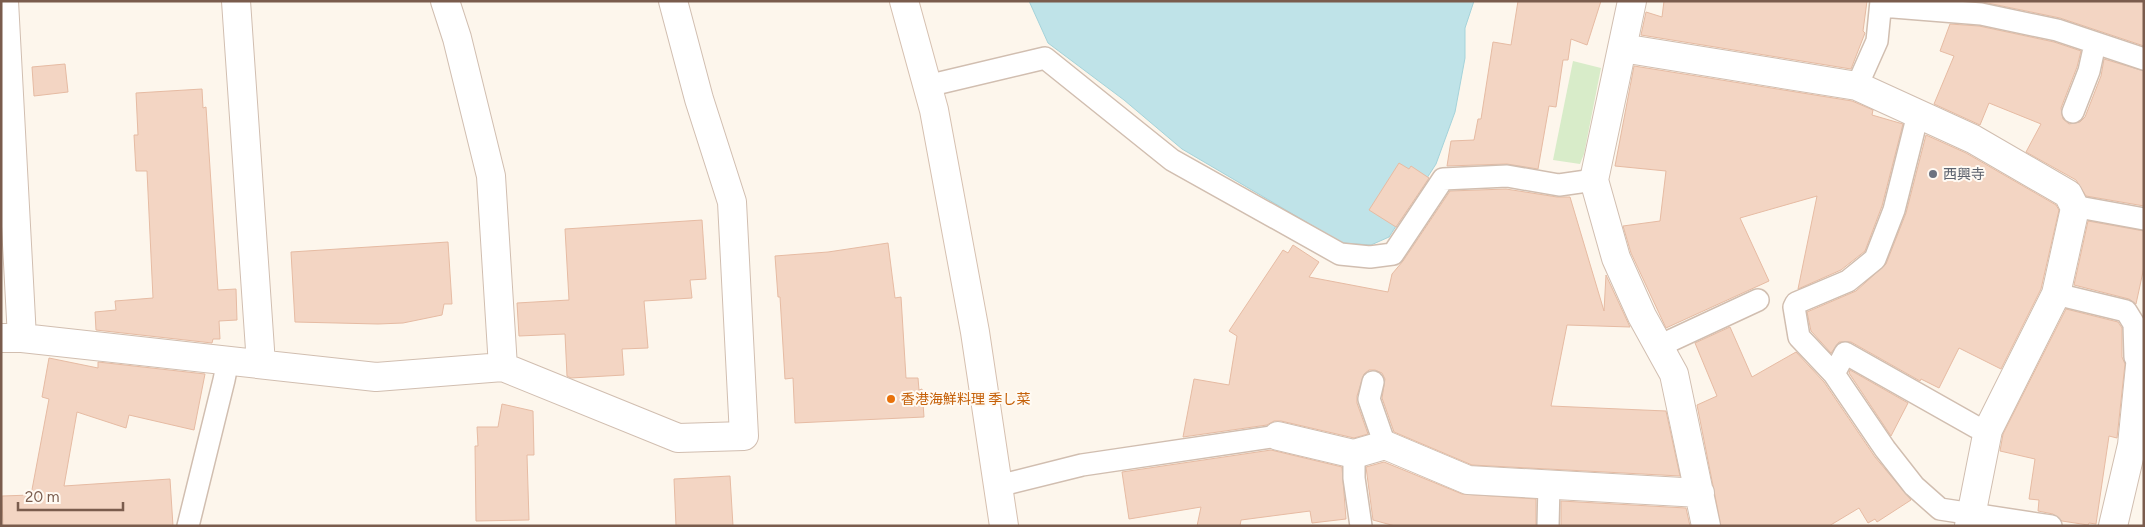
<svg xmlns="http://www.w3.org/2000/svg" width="2145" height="527" viewBox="0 0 2145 527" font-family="Figtree,'Noto Sans JP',sans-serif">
<rect width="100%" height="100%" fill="#fdf6ec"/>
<path fill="#d8ecc9" d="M 1573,61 L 1601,68 L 1584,154 L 1580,164 L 1553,160 Z"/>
<path fill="#bfe3e8" stroke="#a5d3da" d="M 1029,1 L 1474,1 L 1465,28 L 1465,58 L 1455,112 L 1436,164 L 1389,237 L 1371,245 L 1342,243 L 1182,149 L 1124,100 L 1048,43 Z"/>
<path fill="#f3d5c3" stroke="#e6bba3" d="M 1518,1 L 1601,1 L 1587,45 L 1571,39 L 1568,60 L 1563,60 L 1556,107 L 1549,106 L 1538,169 L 1507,164 L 1447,166 L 1451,141 L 1474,140 L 1478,119 L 1481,119 L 1493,42 L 1511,45 Z
M 1664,1 L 1867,1 L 1863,31 L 1865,33 L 1851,69 L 1641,35 L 1646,12 L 1662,17 Z
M 1978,1 L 2144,1 L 2144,46 L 2060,18 Z
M 1950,24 L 1979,26 L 2054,42 L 2081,51 L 2077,67 L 2061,108 L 2063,119 L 2069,124 L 2080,122 L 2085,117 L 2101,76 L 2104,59 L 2144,71 L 2144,206 L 2086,196 L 2076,180 L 2026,152 L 2041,124 L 1989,103 L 1980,125 L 1934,104 L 1954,56 L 1940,51 Z
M 65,64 L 68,92 L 34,96 L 32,67 Z
M 1634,66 L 1852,101 L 1873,110 L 1872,115 L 1903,124 L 1882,206 L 1865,251 L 1841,270 L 1798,289 L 1817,196 L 1740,218 L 1769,281 L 1666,328 L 1631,253 L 1623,226 L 1660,221 L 1666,171 L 1615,166 Z
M 202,89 L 203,108 L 206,107 L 218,290 L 236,289 L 237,320 L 219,321 L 220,339 L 213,339 L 212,343 L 96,330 L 95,312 L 116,310 L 115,301 L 153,298 L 147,171 L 136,171 L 134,135 L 138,135 L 136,93 Z
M 1926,135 L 1966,153 L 2056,205 L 2059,210 L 2041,289 L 2001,369 L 1959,348 L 1939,388 L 1921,379 L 1920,381 L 1851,342 L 1839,342 L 1831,353 L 1811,331 L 1807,312 L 1856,291 L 1886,264 L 1906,213 Z
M 1399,163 L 1409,169 L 1411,166 L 1429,178 L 1396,227 L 1369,210 Z
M 1506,189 L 1557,197 L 1570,197 L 1604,311 L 1606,275 L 1630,327 L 1567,325 L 1551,406 L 1666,411 L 1680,476 L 1472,465 L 1394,432 L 1382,398 L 1385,379 L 1382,373 L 1375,370 L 1369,370 L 1364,374 L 1357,396 L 1357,403 L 1368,434 L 1354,438 L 1281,421 L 1274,421 L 1267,425 L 1183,437 L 1194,379 L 1229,385 L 1237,336 L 1229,331 L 1283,250 L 1288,253 L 1293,245 L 1319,262 L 1309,277 L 1388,292 L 1392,274 L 1403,261 L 1450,191 Z
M 702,220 L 706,279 L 690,280 L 692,298 L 644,301 L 648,348 L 622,349 L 624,375 L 571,378 L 567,376 L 565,334 L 519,336 L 517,303 L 569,300 L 565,229 Z
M 2088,221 L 2144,231 L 2144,267 L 2136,304 L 2129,299 L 2074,285 Z
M 448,242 L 452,304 L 444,304 L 442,315 L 403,323 L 378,324 L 295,322 L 291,252 Z
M 888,243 L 895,298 L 901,297 L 906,378 L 918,378 L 919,390 L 922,389 L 924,417 L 795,423 L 793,378 L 785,379 L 780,297 L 778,297 L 775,256 L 828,252 Z
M 2066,309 L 2118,322 L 2122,328 L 2122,357 L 2125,364 L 2117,438 L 2109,436 L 2096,524 L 2089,523 L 2088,525 L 2062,521 L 2053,514 L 2038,511 L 2039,500 L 2029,499 L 2035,459 L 2000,451 L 2003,434 Z
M 1730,327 L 1752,377 L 1796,352 L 1824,382 L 1875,457 L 1911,500 L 1877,522 L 1875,519 L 1868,523 L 1859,508 L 1829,526 L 1721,526 L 1697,405 L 1717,396 L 1695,343 Z
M 49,358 L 98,368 L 98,362 L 205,374 L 194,430 L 129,415 L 126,428 L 77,412 L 64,486 L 170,479 L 173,526 L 3,526 L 2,496 L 31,495 L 49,399 L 42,397 Z
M 1850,370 L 1908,403 L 1891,436 L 1849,373 Z
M 502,404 L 533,411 L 534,455 L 527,455 L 529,520 L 476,521 L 475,446 L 478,446 L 477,427 L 498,427 Z
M 1271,450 L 1342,467 L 1346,519 L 1312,523 L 1310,511 L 1241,520 L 1240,526 L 1197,526 L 1201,507 L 1129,519 L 1122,472 Z
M 1384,462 L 1462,494 L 1536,499 L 1536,526 L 1395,526 L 1373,520 L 1366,467 Z
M 730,476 L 733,526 L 676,526 L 674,479 Z
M 1561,501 L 1686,508 L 1690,526 L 1561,526 Z"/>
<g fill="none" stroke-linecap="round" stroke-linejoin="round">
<g stroke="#d1beb0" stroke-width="24">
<path id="lane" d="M 1881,6 L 1981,14 L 2057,30 L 2144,59
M 927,86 L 1045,58 L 1172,160 L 1340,254 L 1370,257 L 1393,254 L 1443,179 L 1507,176 L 1559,185 L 1594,180
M 1857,86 L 1877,41 L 1881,1
M 2073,112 L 2089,71 L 2095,44
M 1918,114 L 1894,210 L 1875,259 L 1848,281 L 1796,303 L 1794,307 L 1799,337 L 1834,374 L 1885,449 L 1914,486 L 1940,509 L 2051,526
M 2075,208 L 2084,208 L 2144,219
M 2056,294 L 2126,311 L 2134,324 L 2135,357 L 2140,366
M 1660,348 L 1672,340 L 1758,300
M 1834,374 L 1845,353 L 1976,427 L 1988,430
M 1373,382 L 1369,399 L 1385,445
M 1354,454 L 1354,478 L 1361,526
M 998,486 L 1082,465 L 1278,436
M 188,526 L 224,380 L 228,360
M 1548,526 L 1549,485"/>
</g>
<g stroke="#d1beb0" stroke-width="30">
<path id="street" d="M 4,1 L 22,338
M 236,1 L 261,364
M 445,1 L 457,38 L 491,176 L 503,367
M 1632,1 L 1594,180 L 1616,258 L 1642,316 L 1674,374 L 1706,526
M 1622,48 L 1857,86 L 1973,139 L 2068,194 L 2075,208 L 2056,294 L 1988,430 L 1969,526
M 1,338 L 22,338 L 376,377 L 503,367 L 678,438 L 744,436 L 732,202 L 699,99 L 673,1
M 1278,436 L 1354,454 L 1385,445 L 1468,480 L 1700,493
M 2113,526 L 2132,445 L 2140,366 L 2144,367"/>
</g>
<g stroke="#d6c0b0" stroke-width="30">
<path id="secondary" d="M 904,1 L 934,110 L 975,332 L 1004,526"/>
</g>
<use href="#lane" stroke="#fff" stroke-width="21"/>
<use href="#street" stroke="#fff" stroke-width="28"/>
<use href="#secondary" stroke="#fff" stroke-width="28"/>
</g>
<circle fill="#6b7280" stroke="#fffaf3" stroke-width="2" cx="1933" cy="174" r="5"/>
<circle fill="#e8710a" stroke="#fffaf3" stroke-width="2" cx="891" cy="399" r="5"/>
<g text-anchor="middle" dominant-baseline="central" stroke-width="4" stroke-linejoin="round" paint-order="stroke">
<g font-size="14" fill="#5b616d" stroke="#fffaf3" text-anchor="start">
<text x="1943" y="174">西興寺</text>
</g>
<g font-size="14" fill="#c56008" stroke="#fffaf3" text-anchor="start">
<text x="901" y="399">香港海鮮料理 季し菜</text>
</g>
</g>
<rect width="2145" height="527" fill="none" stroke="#7a5c4d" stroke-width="5"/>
<path d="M18 502v8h105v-8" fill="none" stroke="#7a5c4d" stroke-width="2.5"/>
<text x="25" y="502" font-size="15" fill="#7a5c4d" stroke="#fffaf3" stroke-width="4" paint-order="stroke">20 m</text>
</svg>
